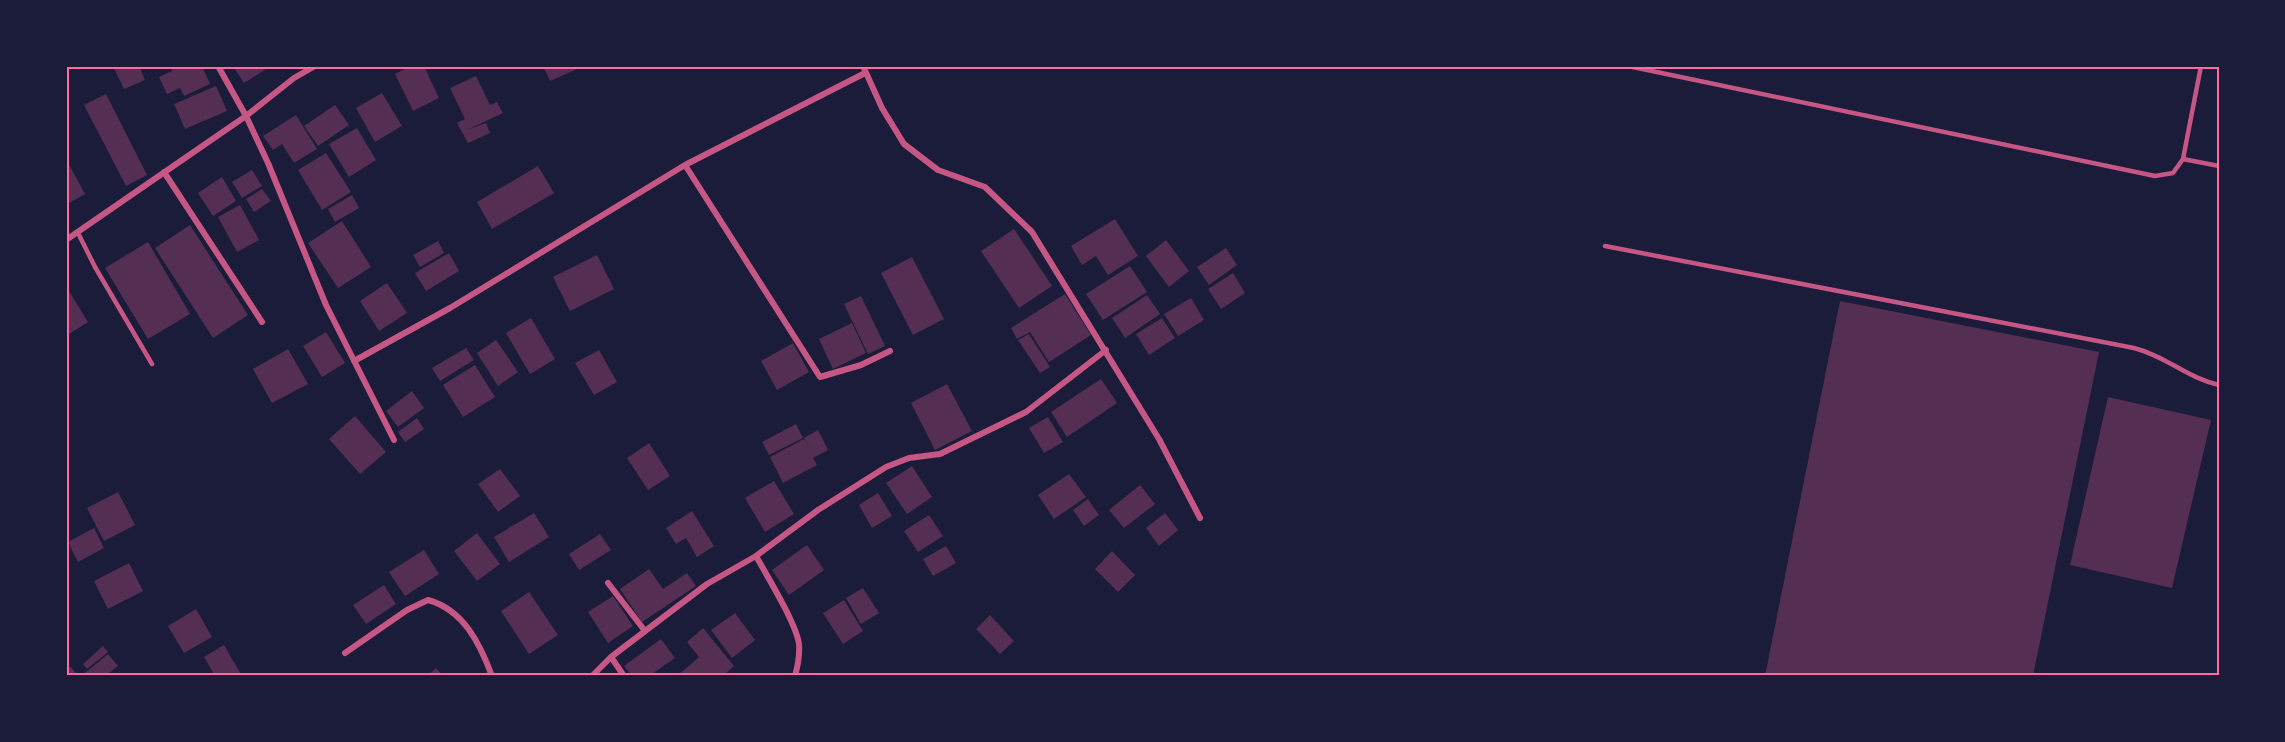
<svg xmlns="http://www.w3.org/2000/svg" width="2285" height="742" viewBox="0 0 2285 742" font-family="'Titillium Web',sans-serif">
<rect width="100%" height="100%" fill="#1b1b3a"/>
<path fill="#542f53" d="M 113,66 L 139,66 L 145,80 L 124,89 Z
M 170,66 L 202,66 L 210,84 L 184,96 L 180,88 L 167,94 L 159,77 L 172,71 Z
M 233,66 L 271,66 L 244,83 Z
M 411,66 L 424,66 L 439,98 L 413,111 L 395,74 Z
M 543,66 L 584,66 L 550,81 Z
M 476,76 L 490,105 L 497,102 L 503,113 L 467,130 L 486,123 L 490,133 L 468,143 L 457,123 L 465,119 L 450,88 Z
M 216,86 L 227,111 L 185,129 L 174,104 Z
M 382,93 L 402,126 L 375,142 L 356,108 Z
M 106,94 L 147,175 L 126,186 L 84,105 Z
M 335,105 L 349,125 L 318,146 L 304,126 Z
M 296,115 L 317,149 L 294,163 L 282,144 L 273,150 L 263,136 Z
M 357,128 L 376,160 L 349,177 L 329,144 Z
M 326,153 L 351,192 L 322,210 L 298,170 Z
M 66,159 L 85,194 L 66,205 Z
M 538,166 L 554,193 L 492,229 L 477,202 Z
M 252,170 L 262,186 L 242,198 L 232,182 Z
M 222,177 L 236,201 L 213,216 L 198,193 Z
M 262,189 L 271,201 L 254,212 L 246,199 Z
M 352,195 L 359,208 L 335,222 L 328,209 Z
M 240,205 L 259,240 L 237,252 L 218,217 Z
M 1115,219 L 1138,256 L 1108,275 L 1096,256 L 1082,265 L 1071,246 Z
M 342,221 L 371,267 L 338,288 L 308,243 Z
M 190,225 L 248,315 L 213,338 L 155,248 Z
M 1014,229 L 1052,286 L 1019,308 L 981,251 Z
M 1166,240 L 1189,271 L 1169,287 L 1146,256 Z
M 438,241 L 444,253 L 420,267 L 413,255 Z
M 148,242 L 190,314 L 148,339 L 105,268 Z
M 1226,248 L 1237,265 L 1209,285 L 1197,267 Z
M 449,253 L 459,271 L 426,291 L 415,273 Z
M 597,255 L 614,289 L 570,311 L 553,277 Z
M 912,257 L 944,319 L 913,335 L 881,273 Z
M 1130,266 L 1147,292 L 1103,320 L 1086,294 Z
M 1233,273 L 1245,293 L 1221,309 L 1208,289 Z
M 387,283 L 407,313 L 379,331 L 360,301 Z
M 69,291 L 88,322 L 66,336 L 66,293 Z
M 1065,294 L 1091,335 L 1049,362 L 1030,332 L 1017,339 L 1011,328 Z
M 1147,295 L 1160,314 L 1125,338 L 1112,318 Z
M 861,296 L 885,346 L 868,354 L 844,304 Z
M 1191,298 L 1204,320 L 1178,336 L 1164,314 Z
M 1840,301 L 2099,352 L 2033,676 L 1765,676 Z
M 531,318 L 555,359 L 530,374 L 506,333 Z
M 1162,318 L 1175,338 L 1149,355 L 1136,334 Z
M 852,323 L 866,353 L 833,369 L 819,339 Z
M 326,332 L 345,363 L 322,377 L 303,346 Z
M 1029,334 L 1050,367 L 1040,373 L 1018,340 Z
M 496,340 L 518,372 L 498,386 L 477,353 Z
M 793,343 L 809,372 L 777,390 L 761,361 Z
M 466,348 L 474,360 L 440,381 L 432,368 Z
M 288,349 L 308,384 L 272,403 L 253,369 Z
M 599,350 L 617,382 L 594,395 L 575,363 Z
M 475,365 L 495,397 L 463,417 L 443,385 Z
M 1101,379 L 1117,403 L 1067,437 L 1051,412 Z
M 947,384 L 972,431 L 935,450 L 911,403 Z
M 412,391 L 424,408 L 398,427 L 386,411 Z
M 2108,397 L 2211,420 L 2172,588 L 2070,565 Z
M 355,416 L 386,452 L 360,474 L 329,439 Z
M 1048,417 L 1063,442 L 1044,453 L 1029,428 Z
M 417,418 L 424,429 L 405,442 L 398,432 Z
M 796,424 L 803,438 L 769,455 L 762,442 Z
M 818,430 L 828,450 L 813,458 L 817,465 L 783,483 L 770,457 L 804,439 L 811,451 L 804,438 Z
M 649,443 L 670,476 L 648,490 L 627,458 Z
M 912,466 L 932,497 L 907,514 L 886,483 Z
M 500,469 L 520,496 L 498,512 L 478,484 Z
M 1069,474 L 1086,497 L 1054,519 L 1038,495 Z
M 774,481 L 794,514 L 765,532 L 745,498 Z
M 1140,485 L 1155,504 L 1124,528 L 1109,510 Z
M 118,492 L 135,525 L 104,541 L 87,508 Z
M 878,493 L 892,516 L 872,528 L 859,505 Z
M 1088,499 L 1099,515 L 1084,526 L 1073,510 Z
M 692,511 L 714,546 L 697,557 L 686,538 L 676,544 L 666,528 Z
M 534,513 L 549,537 L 509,562 L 494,537 Z
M 1165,513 L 1178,530 L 1159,546 L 1146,528 Z
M 929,515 L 943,536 L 918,552 L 904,531 Z
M 94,528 L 104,548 L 78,562 L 68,542 Z
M 477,533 L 500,564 L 477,581 L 454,551 Z
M 600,534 L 611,550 L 579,570 L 569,554 Z
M 807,545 L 824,570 L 789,595 L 772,570 Z
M 946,546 L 956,563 L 933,576 L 923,559 Z
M 424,550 L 439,574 L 405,596 L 389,572 Z
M 1112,551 L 1135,575 L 1118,592 L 1095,569 Z
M 129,563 L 143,591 L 108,609 L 94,581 Z
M 649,569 L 663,589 L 687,573 L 696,586 L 642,622 L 620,589 Z
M 384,585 L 396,604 L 366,624 L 353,605 Z
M 863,588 L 879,613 L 861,624 L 846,598 Z
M 529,592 L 558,635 L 529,654 L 501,611 Z
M 613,596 L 633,626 L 608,643 L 588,612 Z
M 844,600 L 863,631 L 843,644 L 823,613 Z
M 196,609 L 212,637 L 184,653 L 168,626 Z
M 735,613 L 755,640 L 732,658 L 711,630 Z
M 990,615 L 1014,641 L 1000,654 L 976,629 Z
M 703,628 L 734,666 L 725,674 L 727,676 L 677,676 L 699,657 L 687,642 Z
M 661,639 L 675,658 L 649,676 L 632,676 L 624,666 Z
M 224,645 L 242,676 L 215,676 L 204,657 Z
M 103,646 L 108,652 L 87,669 L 83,664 Z
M 108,654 L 118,666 L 105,676 L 87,676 L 85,673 Z
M 70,666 L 78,676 L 66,676 L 66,669 Z
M 436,668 L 443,676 L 427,676 Z"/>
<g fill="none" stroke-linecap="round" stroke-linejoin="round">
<path stroke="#c65784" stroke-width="4.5" d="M 1628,66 L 2155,176 L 2173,173 L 2183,159 L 2201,66
M 2183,159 L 2219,166
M 78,233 L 95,267 L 152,364
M 1605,246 L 2134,348 C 2166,356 2187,378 2219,385"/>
<path stroke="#c65784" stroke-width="6" d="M 218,66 L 246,116 L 268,163 L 326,305 L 394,440
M 863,66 L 882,108 L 904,144 L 938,170 L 985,187 L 1032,232 L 1159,439 L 1200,518
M 685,165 L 820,377 L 861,365 L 890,351
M 164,172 L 262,322
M 66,240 L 246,116 L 294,78 L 315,66
M 354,361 L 450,308 L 685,165 L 865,73
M 756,556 C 767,576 796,623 799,644 C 800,656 798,665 795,676
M 608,583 L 645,631
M 345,653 L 407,610 L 428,600 C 464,610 480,644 492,676
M 611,657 L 624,676
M 592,676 L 611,657 L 707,584 L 756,556 L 818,510 L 886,467 L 909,458 L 940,454 L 1026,412 L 1106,350"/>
</g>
<rect width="2285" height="742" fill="none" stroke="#1b1b3a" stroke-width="135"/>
<rect x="68" y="68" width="2150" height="606" fill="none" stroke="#ff6b9d" stroke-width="2"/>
</svg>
